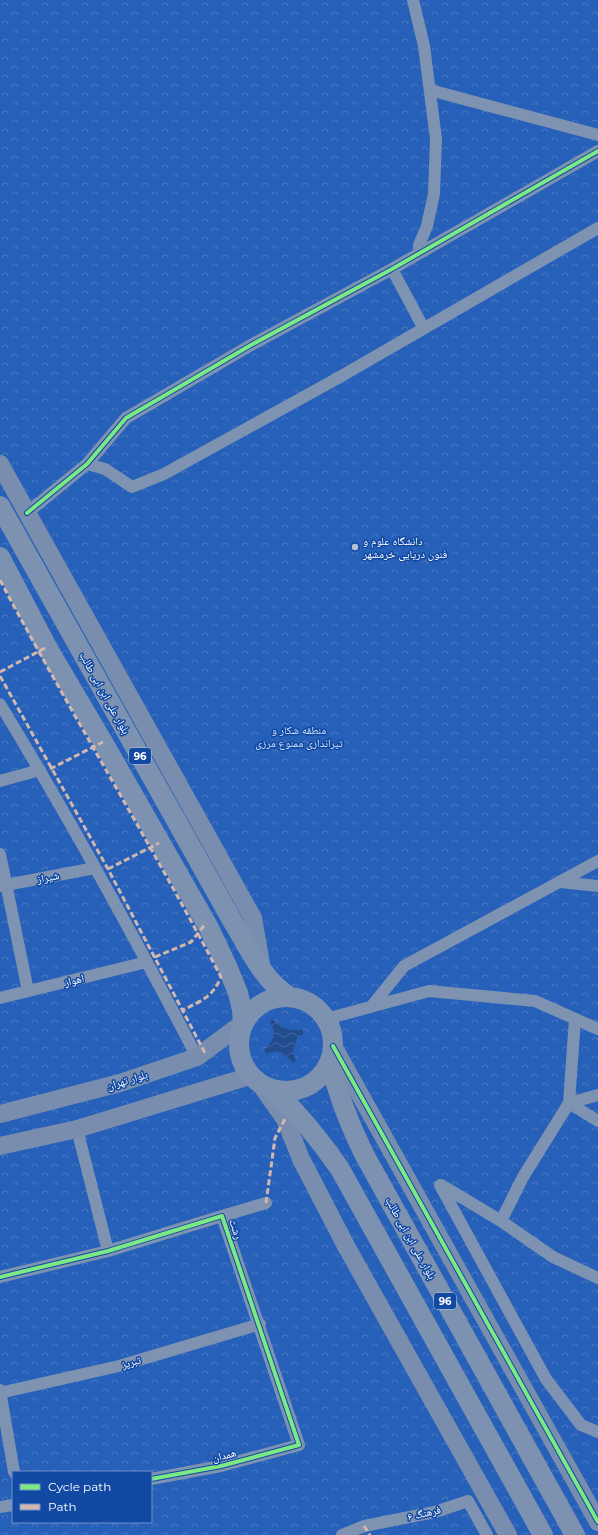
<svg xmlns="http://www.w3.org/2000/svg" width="598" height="1535" viewBox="0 0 598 1535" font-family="Montserrat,'Noto Naskh Arabic',sans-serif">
<defs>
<pattern id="forest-crowns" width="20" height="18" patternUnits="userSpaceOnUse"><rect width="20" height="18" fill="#2660b8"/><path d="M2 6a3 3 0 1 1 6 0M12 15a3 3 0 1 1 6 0" fill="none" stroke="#4778c3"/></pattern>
<pattern id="water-waves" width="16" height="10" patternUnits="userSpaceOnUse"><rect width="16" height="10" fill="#234c8f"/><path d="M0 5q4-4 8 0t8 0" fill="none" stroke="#4467a0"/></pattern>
</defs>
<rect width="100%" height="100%" fill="#325182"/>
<path fill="url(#forest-crowns)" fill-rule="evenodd" d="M 0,0 L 598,0 L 598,1535 L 0,1535 ZM 13,1472 L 151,1472 L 151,1522 L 13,1522 Z"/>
<path fill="url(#water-waves)" d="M 272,1019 C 282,1027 290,1033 303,1029 L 303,1034 L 298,1037 L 293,1050 L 296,1062 L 292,1063 C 285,1053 278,1048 266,1054 L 264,1050 C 272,1043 278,1033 270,1023 Z"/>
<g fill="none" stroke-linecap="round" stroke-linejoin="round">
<path stroke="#7e92b2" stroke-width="12" d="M 413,0 L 424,46 L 436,139 L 434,194 L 427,226 L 419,245 L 420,253
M 430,90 L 598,135
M 392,269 L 423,327
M 87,464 L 105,469 L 132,487 L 164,474 L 338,378 L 598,228
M 27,513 L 87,464 L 126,418 L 251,345 L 392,269 L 598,151
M 0,704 C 70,819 135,938 197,1057
M 0,781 L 40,770
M 0,854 L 28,991
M 560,882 L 598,886
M 0,886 L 95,868
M 0,998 L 147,962
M 371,1007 L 404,966 L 598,861
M 326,1019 L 429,991 L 535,1001 L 598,1029
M 575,1019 L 569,1103 L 598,1095
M 598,1121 L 569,1103 L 523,1177 L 501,1221 L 553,1257 L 598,1278
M 77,1129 L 108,1251
M 440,1185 L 546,1379 L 581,1425 L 598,1432
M 441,1185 L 501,1221
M 222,1216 L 266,1203
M 0,1277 L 108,1251 L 222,1216 L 299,1445 L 221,1466 L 151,1479
M 0,1390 L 14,1472
M 0,1393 L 119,1366 L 260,1324
M 0,1507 L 13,1505
M 342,1535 L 364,1526 L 435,1512 L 468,1501 L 487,1535"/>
<path stroke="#798dae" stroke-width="18" d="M 0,464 L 253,918 L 262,969
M 333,1046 L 598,1522
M 261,1085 L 285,1119 L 301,1159 L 346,1246 L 508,1535
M 0,1114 L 120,1083 L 197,1057 L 243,1023
M 0,1146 L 77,1129 L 250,1076"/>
<path stroke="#7d91b1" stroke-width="20" d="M 0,506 L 233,922 C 249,948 263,981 290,997
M 0,557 L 47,647 L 103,742 L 209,928 L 227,966 L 238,993 L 242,1010 L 243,1023
M239 1044a47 47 0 1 1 94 0a47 47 0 1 1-94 0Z
M 330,1060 C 337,1094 349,1123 364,1154 L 575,1535
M 274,1090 C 299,1114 320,1140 340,1169 L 543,1535"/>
<path stroke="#d1b7ad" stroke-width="3" stroke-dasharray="6 3" stroke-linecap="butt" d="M 0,580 C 71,714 151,843 221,977 C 212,998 202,1000 183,1010
M 0,672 L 47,647
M 0,676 L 108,869 L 205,1053
M 50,769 L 103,742
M 108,869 L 159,843
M 155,957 L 191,942 L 206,923
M 266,1203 L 275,1138 L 285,1119
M 364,1526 L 370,1535"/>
<g stroke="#1149a3" stroke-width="6">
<path id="cycleway" d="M 27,513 L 87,464 L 126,418 L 251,345 L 392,269 L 598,151
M 333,1046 L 598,1522
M 0,1277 L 108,1251 L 222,1216 L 299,1445 L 221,1466 L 151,1479"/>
</g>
<use href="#cycleway" stroke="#7ce984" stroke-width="4"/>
</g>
<circle fill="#b7c2d3" stroke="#1149a3" stroke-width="1.5" cx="355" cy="547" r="4"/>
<g text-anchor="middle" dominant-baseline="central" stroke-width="3" stroke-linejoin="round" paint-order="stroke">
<g fill="#1149a3" stroke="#b8c8e3" stroke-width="1">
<rect x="129" y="748" width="22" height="16" rx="3"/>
<rect x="434" y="1293" width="22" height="16" rx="3"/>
</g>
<g font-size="10" font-weight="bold" fill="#fff">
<text x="140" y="756">96</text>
<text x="445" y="1301">96</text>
</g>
<g font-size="11" fill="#fff" stroke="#1149a3" text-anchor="start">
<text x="363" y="541">دانشگاه علوم و<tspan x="363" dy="13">فنون دریایی خرمشهر</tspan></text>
</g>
<g font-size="11" fill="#fff" stroke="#1149a3">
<text transform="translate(105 693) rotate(61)">بلوار علی ابن ابی طالب</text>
<text transform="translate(48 877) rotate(-11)">شیراز</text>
<text transform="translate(74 980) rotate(-14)">اهواز</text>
<text transform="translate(127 1080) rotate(-17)">بلوار تهران</text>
<text transform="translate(236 1229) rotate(71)">رشت</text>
<text transform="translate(411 1238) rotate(61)">بلوار علی ابن ابی طالب</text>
<text transform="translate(131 1362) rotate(-16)">تبریز</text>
<text transform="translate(224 1455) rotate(-14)">همدان</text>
<text transform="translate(424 1513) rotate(-13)">فرهنگ ۶</text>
</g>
<g font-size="11" fill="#d5e5fe" stroke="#1149a3">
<text x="299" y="730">منطقه شکار و<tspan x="299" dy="13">تیراندازی ممنوع مرزی</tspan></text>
</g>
</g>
<rect x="12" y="1471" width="140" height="52" fill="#1149a3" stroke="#7092c8"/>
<rect x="20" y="1484" width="20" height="6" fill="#7ce984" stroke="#7092c8"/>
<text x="48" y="1491" font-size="12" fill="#ffffff">Cycle path</text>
<rect x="20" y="1504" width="20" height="6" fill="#d1b7ad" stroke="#7092c8"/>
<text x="48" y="1511" font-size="12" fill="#ffffff">Path</text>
</svg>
